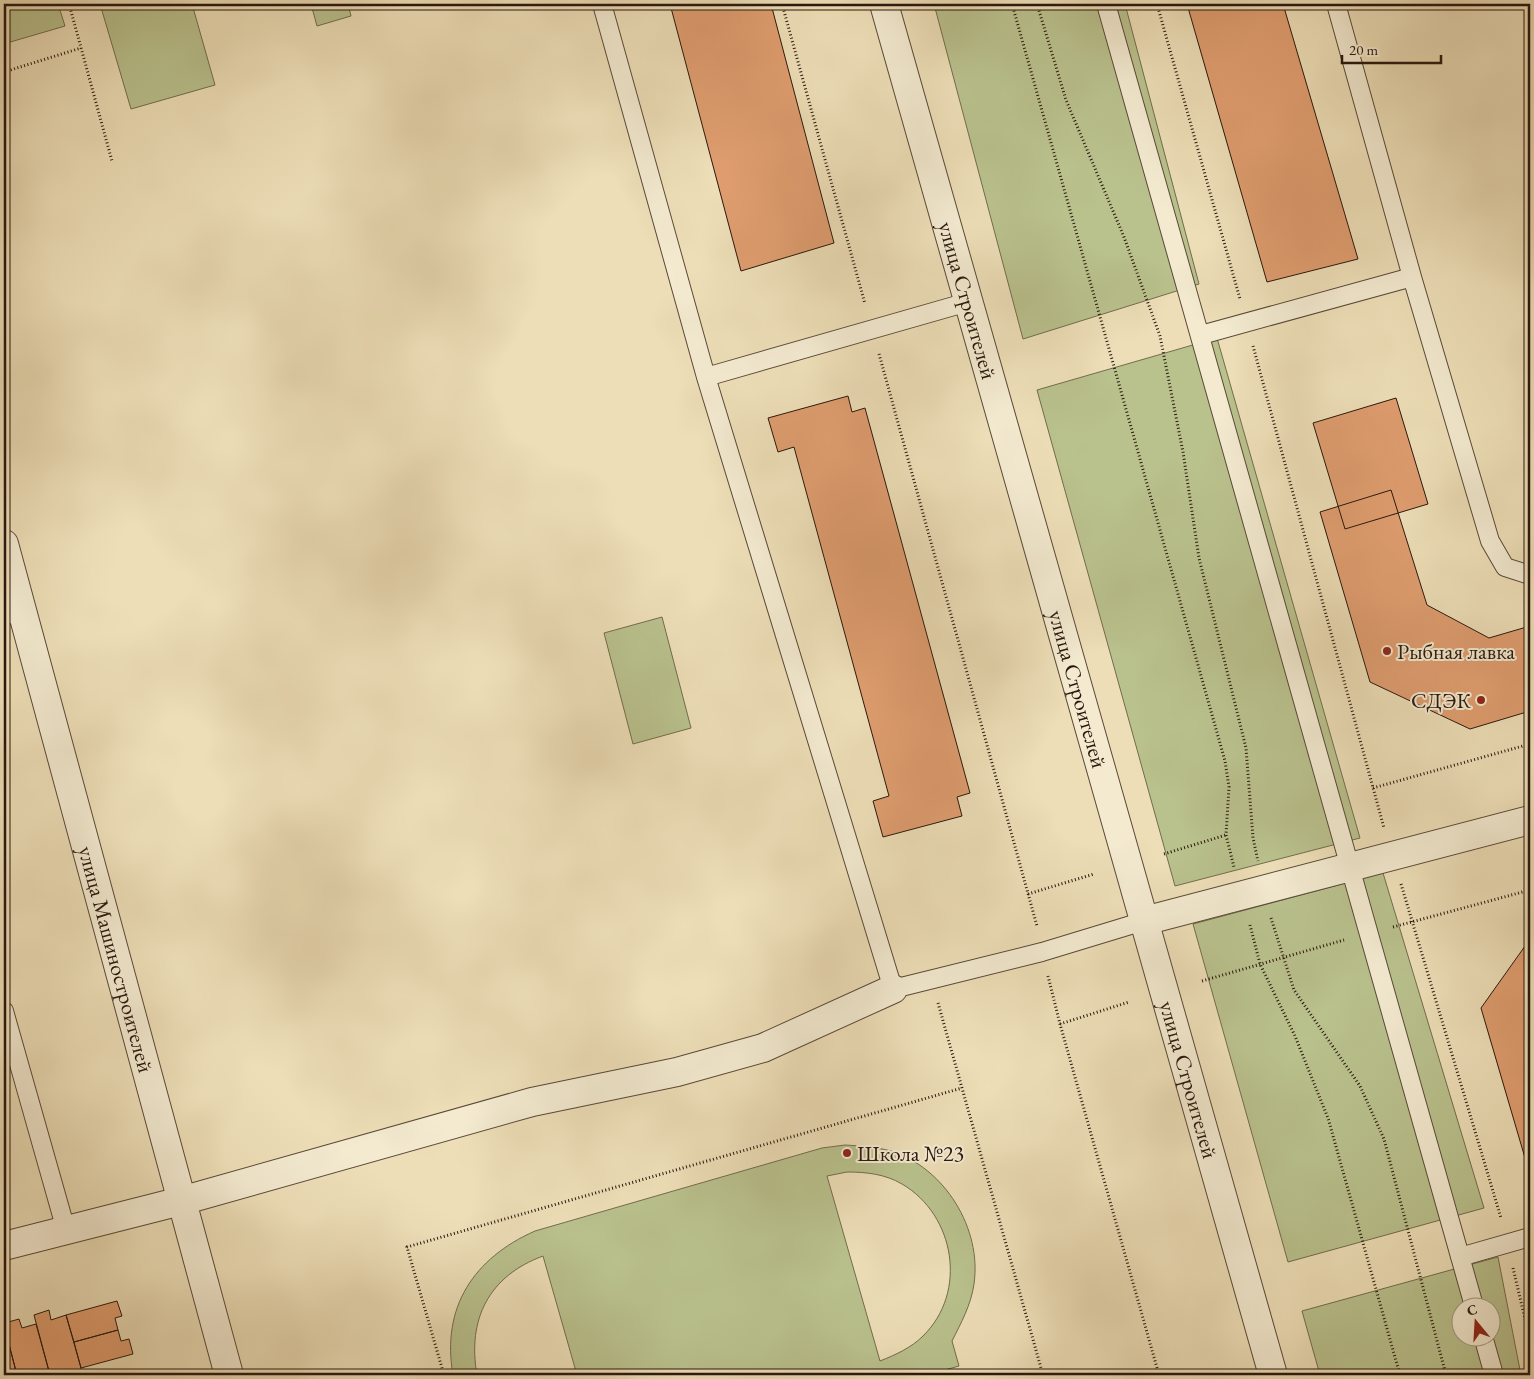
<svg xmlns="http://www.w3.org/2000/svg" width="1534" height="1379" viewBox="0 0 1534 1379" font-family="'EB Garamond',serif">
<rect width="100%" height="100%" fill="#eddeb7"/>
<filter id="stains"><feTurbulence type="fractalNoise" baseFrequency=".004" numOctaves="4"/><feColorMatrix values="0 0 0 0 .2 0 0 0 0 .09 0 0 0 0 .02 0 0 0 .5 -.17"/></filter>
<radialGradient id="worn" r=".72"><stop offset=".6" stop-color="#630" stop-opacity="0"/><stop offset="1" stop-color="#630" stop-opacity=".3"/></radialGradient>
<path fill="#b9c18d" stroke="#716c4e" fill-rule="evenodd" d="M 4,4 L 58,4 L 65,26 L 7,43 L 4,33 Z
M 100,4 L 192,4 L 215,85 L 131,109 Z
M 311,4 L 348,4 L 351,16 L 317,26 Z
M 934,4 L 1125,4 L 1199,284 L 1023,339 Z
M 1217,338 L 1360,838 L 1175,886 L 1037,390 Z
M 662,617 L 691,728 L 633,744 L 604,633 Z
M 1383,873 L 1484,1208 L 1288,1262 L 1193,924 Z
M 845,1145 C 861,1146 876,1147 891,1151 C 945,1168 982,1229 974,1284 C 971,1305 961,1323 952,1341 L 959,1366 L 927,1375 L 577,1375 L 543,1256 C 489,1276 467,1319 477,1375 L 453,1375 C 441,1307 474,1258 535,1231 L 822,1148 ZM 847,1172 C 866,1172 885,1174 902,1184 C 955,1215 968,1292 923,1336 C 911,1348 895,1355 880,1361 L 827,1176 Z
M 1498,1257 L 1521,1375 L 1320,1375 L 1302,1311 ZM 1462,1306 L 1492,1306 L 1492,1336 L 1462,1336 Z"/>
<path fill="#df9d6f" stroke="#29170e" d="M 670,4 L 771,4 L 834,243 L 741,271 Z
M 1187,4 L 1283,4 L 1358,259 L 1267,282 Z
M 848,396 L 852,412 L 865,408 L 970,793 L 957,797 L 962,816 L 883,837 L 873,801 L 889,796 L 794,447 L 778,452 L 768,418 Z
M 1396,398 L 1428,504 L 1345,529 L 1313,423 Z
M 1391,490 L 1427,605 L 1489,638 L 1530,626 L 1530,711 L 1470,729 L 1370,682 L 1320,512 Z
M 1530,939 L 1530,1175 L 1481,1008 Z
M 117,1301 L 122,1316 L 115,1318 L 118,1330 L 74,1342 L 66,1315 Z
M 49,1310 L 51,1320 L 66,1315 L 83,1375 L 66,1375 L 65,1373 L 50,1375 L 34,1315 Z
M 19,1319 L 22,1328 L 36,1324 L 50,1375 L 17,1375 L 6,1333 L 8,1332 L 5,1323 Z
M 118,1330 L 121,1341 L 129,1339 L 133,1354 L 81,1368 L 74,1342 Z
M 4,1333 L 6,1333 L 17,1375 L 4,1375 Z"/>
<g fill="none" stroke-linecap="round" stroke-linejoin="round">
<g stroke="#5a4938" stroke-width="20">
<path id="service" d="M 602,4 L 706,377 L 893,989 L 1042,952 L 1144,921
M 1106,4 L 1474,1306
M 1336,4 L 1412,277
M 1201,335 L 1412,277 L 1490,541 L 1505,567 L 1530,575
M 706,377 L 968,302
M 4,616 L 22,610
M 4,1011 L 66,1230
M 1460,1257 L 1530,1237
M 1483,1336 L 1494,1375"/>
</g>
<g stroke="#5a4938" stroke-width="30">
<g id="minor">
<path id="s1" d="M 4,544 L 229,1375"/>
<path d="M 1144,921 L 1530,820"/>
<path d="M 4,1246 L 181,1201 L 532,1102 L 677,1072 L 763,1048 L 893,989"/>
</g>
</g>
<g stroke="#5a4938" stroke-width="30">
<g id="tertiary">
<path id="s2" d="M 884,4 L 1273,1375"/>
</g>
</g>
<path stroke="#29170e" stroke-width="3" stroke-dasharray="1 2.5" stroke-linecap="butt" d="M 69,4 L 112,161
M 782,4 L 865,304
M 1012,4 L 1225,761 L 1229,787 L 1226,835 L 1234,867
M 1037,4 L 1066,100 L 1124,237 L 1160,336 L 1183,452 L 1199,558 L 1246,748 L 1253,838 L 1258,861
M 1157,4 L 1240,299
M 4,72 L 81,48
M 1253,346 L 1384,828
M 879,354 L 1037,926
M 1373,788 L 1530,744
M 1164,854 L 1226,835
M 1401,884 L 1501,1218
M 1028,894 L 1094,874
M 1271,918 L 1294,990 L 1360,1086 L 1384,1139 L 1446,1375
M 1250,925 L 1260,964 L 1295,1036 L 1328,1118 L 1400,1375
M 1393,927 L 1530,890
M 1048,976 L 1060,1024 L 1159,1375
M 1202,981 L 1344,940
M 938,1003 L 1043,1375
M 1060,1024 L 1129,1002
M 1513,1268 L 1530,1340
M 444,1375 L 407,1247 L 962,1088"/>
<use href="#service" stroke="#f3ead0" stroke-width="18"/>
<use href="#minor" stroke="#f3ead0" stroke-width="28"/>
<use href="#tertiary" stroke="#f3ead0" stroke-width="28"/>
</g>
<g fill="#8f2418" stroke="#f3ead0" stroke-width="2">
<circle cx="1387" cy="651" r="5"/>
<circle cx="1481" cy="700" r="5"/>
<circle cx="847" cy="1153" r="5"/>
</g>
<g text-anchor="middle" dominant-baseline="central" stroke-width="4" stroke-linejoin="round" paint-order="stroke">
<g font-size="22" fill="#29170e" stroke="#f3ead0">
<text stroke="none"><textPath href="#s2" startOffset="308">улица Строителей</textPath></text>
<text stroke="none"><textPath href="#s2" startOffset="712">улица Строителей</textPath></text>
<text stroke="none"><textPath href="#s1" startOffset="430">улица Машиностроителей</textPath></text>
<text stroke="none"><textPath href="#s2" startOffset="1118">улица Строителей</textPath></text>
</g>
<g font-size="22" fill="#29170e" stroke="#f3ead0" text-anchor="start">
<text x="1397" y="651">Рыбная лавка</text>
<text x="1471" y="700" text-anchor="end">СДЭК</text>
<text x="857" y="1153">Школа №23</text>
</g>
</g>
<rect width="1534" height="1379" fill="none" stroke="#eddeb7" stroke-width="20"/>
<rect x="5" y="5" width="1524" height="1369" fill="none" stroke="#29170e" stroke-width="2.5"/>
<rect x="10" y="10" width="1514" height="1359" fill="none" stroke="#29170e"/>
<g transform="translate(1476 1322) rotate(342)"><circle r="24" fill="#f3ead0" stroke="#a29682"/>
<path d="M0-4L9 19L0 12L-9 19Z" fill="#8f2418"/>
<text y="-8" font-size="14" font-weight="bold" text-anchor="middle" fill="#29170e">С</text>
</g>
<path d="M1342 55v8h99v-8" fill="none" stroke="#29170e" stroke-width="2.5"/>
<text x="1349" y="55" font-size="15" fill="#29170e" stroke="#f3ead0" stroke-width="4" paint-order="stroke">20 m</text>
<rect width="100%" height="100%" filter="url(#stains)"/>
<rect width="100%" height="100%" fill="url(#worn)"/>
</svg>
